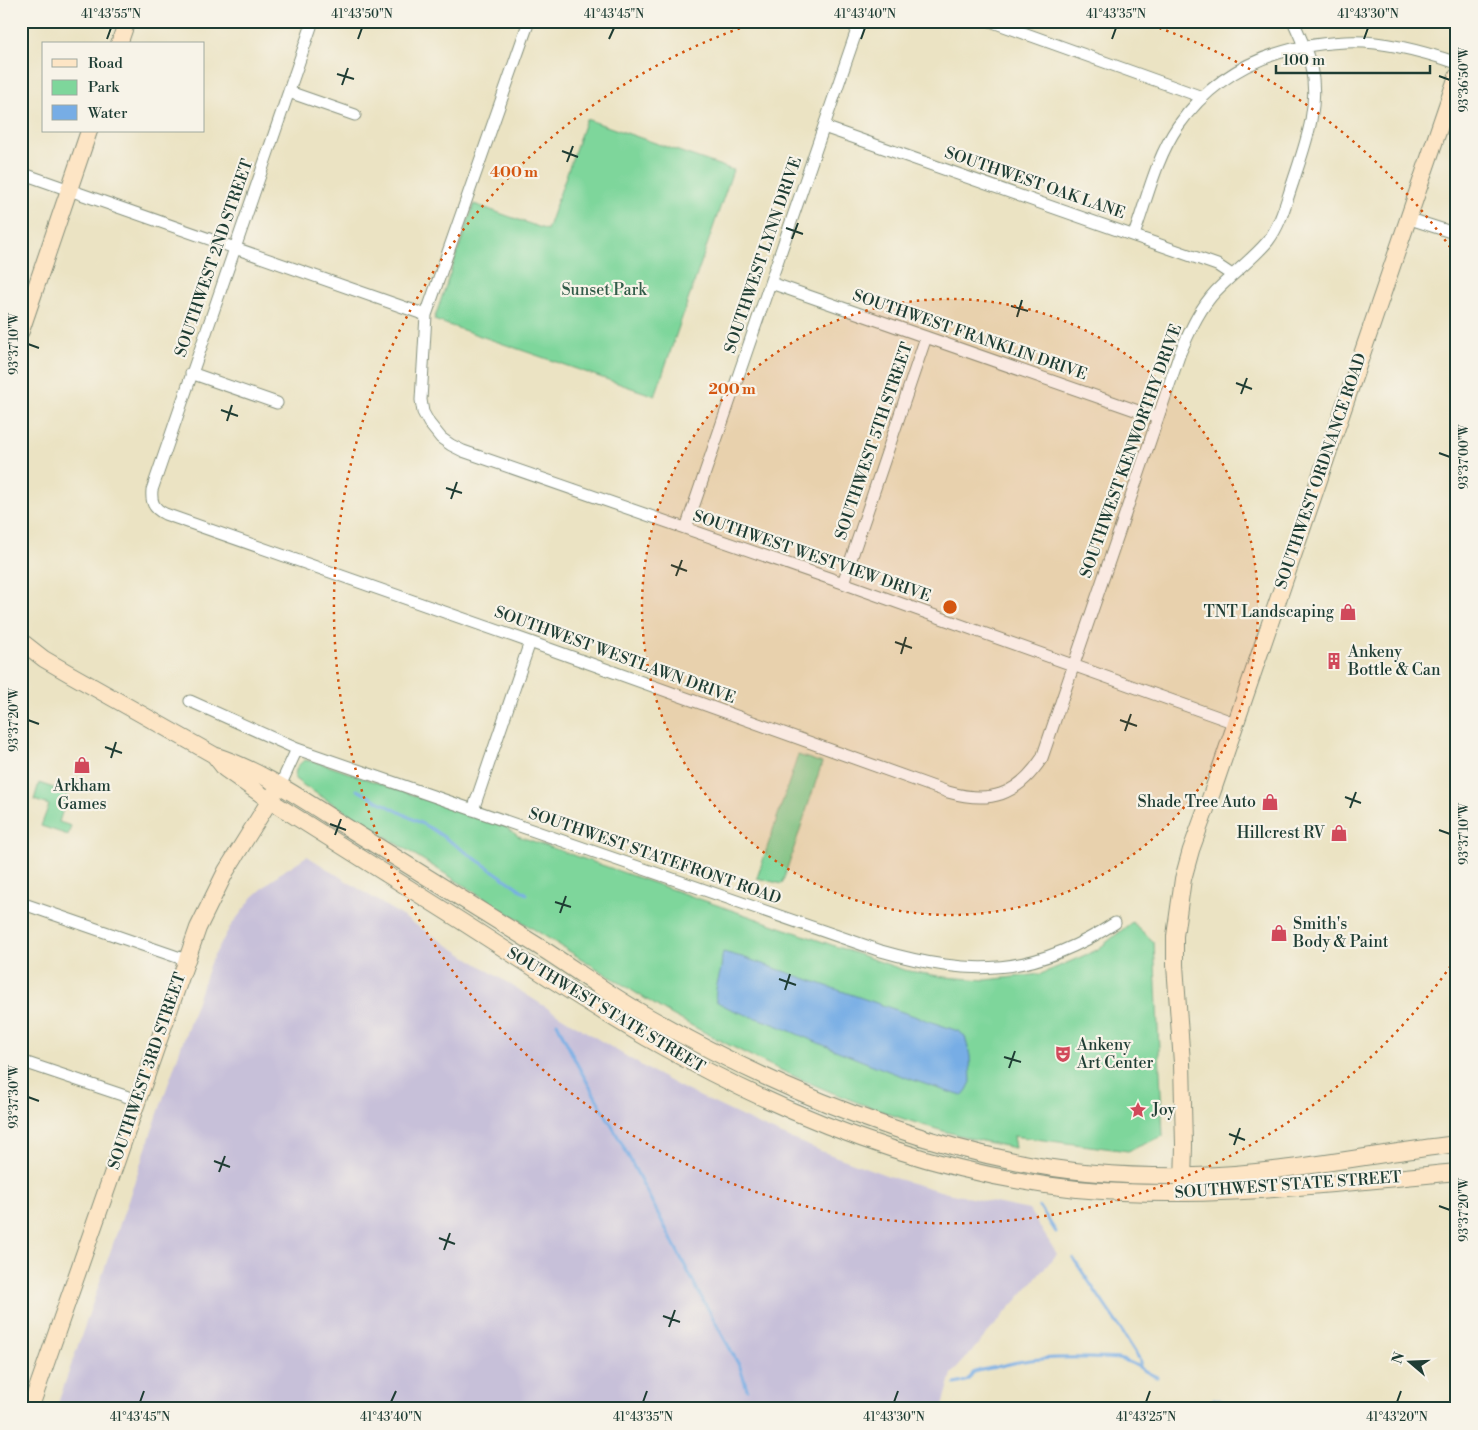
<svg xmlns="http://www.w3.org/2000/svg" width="1478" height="1430" viewBox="0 0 1478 1430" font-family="'Libre Bodoni',serif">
<rect width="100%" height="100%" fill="#f7f3e8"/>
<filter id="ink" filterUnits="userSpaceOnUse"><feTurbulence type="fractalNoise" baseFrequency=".02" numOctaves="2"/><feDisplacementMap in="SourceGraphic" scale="10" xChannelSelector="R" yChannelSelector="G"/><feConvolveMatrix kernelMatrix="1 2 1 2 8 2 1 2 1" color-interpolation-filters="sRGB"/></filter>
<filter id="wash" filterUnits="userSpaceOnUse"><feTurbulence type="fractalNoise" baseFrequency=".0096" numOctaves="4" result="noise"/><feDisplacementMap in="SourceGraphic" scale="20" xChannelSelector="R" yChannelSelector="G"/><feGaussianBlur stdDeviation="1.12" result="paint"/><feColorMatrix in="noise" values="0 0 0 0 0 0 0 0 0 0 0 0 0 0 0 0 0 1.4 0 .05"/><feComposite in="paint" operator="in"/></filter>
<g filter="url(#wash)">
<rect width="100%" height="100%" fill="#ebe3c3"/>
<path fill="#c7c0d9" d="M 307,856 L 552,1011 L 647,1069 L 686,1090 L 768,1129 L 821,1151 L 894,1178 L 947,1193 L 1029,1210 L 1057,1254 L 952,1374 L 942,1409 L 56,1409 L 210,963 L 230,927 L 253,897 L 279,874 Z"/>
<path fill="#7ed69b" stroke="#4e8a68" d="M 586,119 L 733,170 L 655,396 L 434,320 L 474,204 L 547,230 Z
M 798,755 L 822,763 L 782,884 L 757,878 Z
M 305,760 L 323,764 L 506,827 L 518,836 L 904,970 L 944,977 L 986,980 L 1041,974 L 1097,950 L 1132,922 L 1154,942 L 1163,1136 L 1128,1151 L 1013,1136 L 1015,1148 C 890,1124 775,1072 665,1011 L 303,785 L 295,779 C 295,769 297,765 305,760 Z
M 39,783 L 68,793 L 59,822 L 71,826 L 68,835 L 41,826 L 49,805 L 34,800 Z"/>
<path fill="#77ade5" stroke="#4b758c" d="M 723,952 L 742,957 L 958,1031 L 965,1036 L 970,1056 L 971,1082 L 967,1090 L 962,1096 C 898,1077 837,1051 776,1025 C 756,1017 734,1013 716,1001 C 714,989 719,980 721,968 C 722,962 721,959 723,952 Z"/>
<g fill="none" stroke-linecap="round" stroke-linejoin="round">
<path stroke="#77ade5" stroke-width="3" d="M 357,790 L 432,829 L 527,894
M 557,1023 L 577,1064 L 622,1144 L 697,1289 L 740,1367 L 747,1389
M 1040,1207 L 1056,1232
M 1073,1258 L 1116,1322 L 1140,1360 L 1140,1367
M 955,1384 C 963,1382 970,1381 973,1373 C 981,1369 988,1369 996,1367 C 1028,1358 1058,1357 1092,1358 C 1102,1359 1113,1357 1123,1360 C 1136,1363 1144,1372 1157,1377
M 1214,1399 L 1241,1409"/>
</g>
</g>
<g filter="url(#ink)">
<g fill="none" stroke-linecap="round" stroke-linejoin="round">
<g stroke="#85907c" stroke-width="13">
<path id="street" d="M 313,21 L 152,490 C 151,502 153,508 165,514 L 530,642 L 948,792 C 990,804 1017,796 1042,758 L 1180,353 C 1190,331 1199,309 1216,291 C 1233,273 1252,260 1268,241 C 1281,224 1286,202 1293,182 C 1305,145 1320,107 1311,67 C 1307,51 1300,36 1293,21
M 529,21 L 426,315 L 421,400 L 423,412 L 429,423 L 441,438 L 451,445 L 463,451 L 843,583 L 1235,723
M 990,21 L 1202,97
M 289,92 L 355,115
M 824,127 L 1217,265 L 1232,275
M 21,173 L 426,315
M 1407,218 L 1457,234
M 1134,235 C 1147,199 1156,158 1178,126 C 1218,69 1277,45 1345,42 C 1382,40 1422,51 1457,63
M 771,283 L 1158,418
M 191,373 L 277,403
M 686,528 L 860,21
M 843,583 L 926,337
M 190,701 L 297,749 L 881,951 C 972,977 1033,976 1115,923
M 280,786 L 297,749
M 473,810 L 530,642
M 21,903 L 186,960
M 21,1061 L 137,1100"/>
</g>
<g stroke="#85907c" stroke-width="18">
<path id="secondary" d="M 119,44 L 127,21
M 21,331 L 89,131
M 21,641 L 44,659 L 70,674 L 214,755 C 261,770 303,800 345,826 C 412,867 479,909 546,951 C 580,973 613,997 649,1017 C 764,1082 889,1136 1019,1162 C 1076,1174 1136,1177 1195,1176 C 1283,1174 1369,1154 1457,1144
M 214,755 L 225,769 L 269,800 C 333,840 397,880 461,921 C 522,960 583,1001 647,1038 C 778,1113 925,1173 1077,1189 C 1203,1201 1330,1184 1457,1172
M 1183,1185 L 1184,1145 L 1182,1063 L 1175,965 L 1175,936 L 1183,879 L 1191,850 L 1213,790 L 1457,76
M 30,1409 L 198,928 L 226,871 L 275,792"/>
</g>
<use href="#street" stroke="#fff" stroke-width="11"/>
<use href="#secondary" stroke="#fde5c5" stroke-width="16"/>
</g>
</g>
<path fill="none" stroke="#1f3d34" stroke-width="2" d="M 107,39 L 111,28M 358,39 L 362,28M 609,39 L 614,28M 861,39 L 865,28M 1112,39 L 1116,28M 1364,39 L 1368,28M 337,74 L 354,79M 1439,76 L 1450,80M 342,85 L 348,68M 562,151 L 578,157M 567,162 L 573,146M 786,228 L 803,234M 792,239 L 798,223M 1011,306 L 1028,311M 1017,317 L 1022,300M 28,344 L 39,348M 1236,383 L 1252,389M 1241,394 L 1247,378M 221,410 L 238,416M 227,421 L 232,405M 1439,453 L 1450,457M 446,488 L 462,493M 451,499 L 457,482M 671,565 L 687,571M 676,576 L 682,560M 895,642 L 912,648M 901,654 L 906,637M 28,720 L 39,724M 1120,720 L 1137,726M 1125,731 L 1131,714M 105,747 L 122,753M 111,758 L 116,742M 1345,797 L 1361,803M 1350,808 L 1356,792M 330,824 L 346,830M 1439,830 L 1450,834M 335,835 L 341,819M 555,902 L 571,907M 560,913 L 566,896M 779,979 L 796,985M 785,990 L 790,974M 1004,1057 L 1021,1062M 1009,1068 L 1015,1051M 28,1097 L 39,1101M 1229,1134 L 1245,1140M 1234,1145 L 1240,1128M 214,1161 L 230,1167M 219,1172 L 225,1156M 1439,1206 L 1450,1210M 439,1238 L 455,1244M 444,1250 L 450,1233M 663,1316 L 680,1322M 669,1327 L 675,1310M 140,1402 L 144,1391M 391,1402 L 396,1391M 643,1402 L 647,1391M 894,1402 L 898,1391M 1146,1402 L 1150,1391M 1397,1402 L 1401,1391"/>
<circle cx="950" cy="607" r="308" fill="#d45610" fill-opacity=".12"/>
<g fill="none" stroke="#d45610" stroke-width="2.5" stroke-dasharray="2.5 5">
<circle cx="950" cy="607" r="308"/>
<path d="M1455 960A616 616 0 1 1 755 23M1145 23A616 616 0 0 1 1455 254"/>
</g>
<defs>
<g id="shop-bare" transform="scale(1.35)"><path d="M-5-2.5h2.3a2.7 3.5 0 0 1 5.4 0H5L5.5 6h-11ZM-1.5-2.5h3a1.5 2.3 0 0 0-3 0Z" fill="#d1495b" stroke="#f7f3e8" stroke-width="2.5" paint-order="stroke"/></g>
<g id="building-bare" transform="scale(1.35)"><path d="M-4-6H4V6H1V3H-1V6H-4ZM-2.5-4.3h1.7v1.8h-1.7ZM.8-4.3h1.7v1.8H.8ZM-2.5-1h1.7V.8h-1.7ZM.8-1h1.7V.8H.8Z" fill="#d1495b" stroke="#f7f3e8" stroke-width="2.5" paint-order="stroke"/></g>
<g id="theatre-bare" transform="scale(1.35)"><path d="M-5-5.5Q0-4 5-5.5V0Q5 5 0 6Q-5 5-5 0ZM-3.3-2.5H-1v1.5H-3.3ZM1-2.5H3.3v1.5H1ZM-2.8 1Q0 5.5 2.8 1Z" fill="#d1495b" stroke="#f7f3e8" stroke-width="2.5" paint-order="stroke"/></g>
<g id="sight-bare" transform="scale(1.35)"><path d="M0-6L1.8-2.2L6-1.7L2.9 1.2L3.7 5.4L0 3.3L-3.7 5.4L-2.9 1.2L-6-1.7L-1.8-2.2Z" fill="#d1495b" stroke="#f7f3e8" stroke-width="2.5" paint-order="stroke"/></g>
</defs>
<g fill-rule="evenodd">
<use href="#shop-bare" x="1348" y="612"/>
<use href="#building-bare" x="1334" y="661"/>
<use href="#shop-bare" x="82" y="765"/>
<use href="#shop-bare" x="1270" y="802"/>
<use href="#shop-bare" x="1339" y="833"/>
<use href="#shop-bare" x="1279" y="933"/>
<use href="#theatre-bare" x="1063" y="1054"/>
<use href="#sight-bare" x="1138" y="1110"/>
</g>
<g text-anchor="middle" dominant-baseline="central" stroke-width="4.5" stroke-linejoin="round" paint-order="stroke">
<g font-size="16" fill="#1f3d34" stroke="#f7f3e8">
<text transform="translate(1035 183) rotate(19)">SOUTHWEST OAK LANE</text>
<text transform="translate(763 255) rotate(-71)">SOUTHWEST LYNN DRIVE</text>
<text transform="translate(214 258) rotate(-71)">SOUTHWEST 2ND STREET</text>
<text transform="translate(970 335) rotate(19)">SOUTHWEST FRANKLIN DRIVE</text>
<text transform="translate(874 441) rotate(-71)">SOUTHWEST 5TH STREET</text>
<text transform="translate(1131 451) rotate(-70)">SOUTHWEST KENWORTHY DRIVE</text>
<text transform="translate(1321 471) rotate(-71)">SOUTHWEST ORDNANCE ROAD</text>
<text transform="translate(812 556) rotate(19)">SOUTHWEST WESTVIEW DRIVE</text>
<text transform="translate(615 655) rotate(20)">SOUTHWEST WESTLAWN DRIVE</text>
<text transform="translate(655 856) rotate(19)">SOUTHWEST STATEFRONT ROAD</text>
<text transform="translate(606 1010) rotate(31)">SOUTHWEST STATE STREET</text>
<text transform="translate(147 1071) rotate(-71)">SOUTHWEST 3RD STREET</text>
<text transform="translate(1288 1185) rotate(-4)">SOUTHWEST STATE STREET</text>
</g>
<g font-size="16" fill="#325c49" stroke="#f7f3e8">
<text x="604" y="290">Sunset Park</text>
</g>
<g font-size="16" fill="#1f3d34" stroke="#f7f3e8" text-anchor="start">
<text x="1334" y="612" text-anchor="end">TNT Landscaping</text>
<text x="1348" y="652">Ankeny<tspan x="1348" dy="18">Bottle &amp; Can</tspan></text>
<text x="82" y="786" text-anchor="middle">Arkham<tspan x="82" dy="18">Games</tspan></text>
<text x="1256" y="802" text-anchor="end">Shade Tree Auto</text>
<text x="1325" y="833" text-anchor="end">Hillcrest RV</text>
<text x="1293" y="924">Smith's<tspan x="1293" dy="18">Body &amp; Paint</tspan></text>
<text x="1077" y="1045">Ankeny<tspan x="1077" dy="18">Art Center</tspan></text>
<text x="1152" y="1110">Joy</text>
</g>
</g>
<circle cx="950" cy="607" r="8" fill="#d45610" stroke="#f7f3e8" stroke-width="2.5"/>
<g font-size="15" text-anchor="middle" font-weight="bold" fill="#d45610" stroke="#f7f3e8" stroke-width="4.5" stroke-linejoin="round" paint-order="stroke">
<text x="514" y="177">400 m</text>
<text x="732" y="394">200 m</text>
</g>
<rect width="1478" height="1430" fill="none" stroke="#f7f3e8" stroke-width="55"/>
<rect x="42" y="42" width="162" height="90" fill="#f7f3e8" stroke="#a1aaa0"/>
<rect x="52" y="59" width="25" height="8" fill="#fde5c5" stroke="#a1aaa0"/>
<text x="88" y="68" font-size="15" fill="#1f3d34">Road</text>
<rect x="52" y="80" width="25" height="15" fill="#7ed69b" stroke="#a1aaa0"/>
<text x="88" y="92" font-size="15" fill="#1f3d34">Park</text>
<rect x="52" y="105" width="25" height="15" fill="#77ade5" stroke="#a1aaa0"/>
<text x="88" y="118" font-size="15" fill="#1f3d34">Water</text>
<g transform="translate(1410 1362) rotate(289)" stroke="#f7f3e8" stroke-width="4" paint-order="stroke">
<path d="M0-4L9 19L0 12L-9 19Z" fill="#1f3d34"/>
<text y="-8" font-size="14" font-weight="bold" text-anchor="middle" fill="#1f3d34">N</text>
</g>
<path d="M1276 65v8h154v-8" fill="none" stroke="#1f3d34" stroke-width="2.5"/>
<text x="1283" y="65" font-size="15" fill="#1f3d34" stroke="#f7f3e8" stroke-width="4" paint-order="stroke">100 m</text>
<rect x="28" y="28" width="1422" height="1374" fill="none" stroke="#1f3d34" stroke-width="2"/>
<g font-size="12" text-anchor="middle" fill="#1f3d34">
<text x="111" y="18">41°43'55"N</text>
<text x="362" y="18">41°43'50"N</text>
<text x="614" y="18">41°43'45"N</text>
<text x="865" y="18">41°43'40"N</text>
<text x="1116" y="18">41°43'35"N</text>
<text x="1368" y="18">41°43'30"N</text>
<text transform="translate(1464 80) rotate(-90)" y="4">93°36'50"W</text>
<text transform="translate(14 344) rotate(-90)" y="4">93°37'10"W</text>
<text transform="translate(1464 457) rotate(-90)" y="4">93°37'00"W</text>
<text transform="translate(14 720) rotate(-90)" y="4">93°37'20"W</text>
<text transform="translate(1464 834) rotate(-90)" y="4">93°37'10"W</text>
<text transform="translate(14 1097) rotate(-90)" y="4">93°37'30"W</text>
<text transform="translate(1464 1210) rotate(-90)" y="4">93°37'20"W</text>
<text x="140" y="1421">41°43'45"N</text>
<text x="391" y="1421">41°43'40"N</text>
<text x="643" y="1421">41°43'35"N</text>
<text x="894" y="1421">41°43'30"N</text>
<text x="1146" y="1421">41°43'25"N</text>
<text x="1397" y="1421">41°43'20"N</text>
</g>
</svg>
